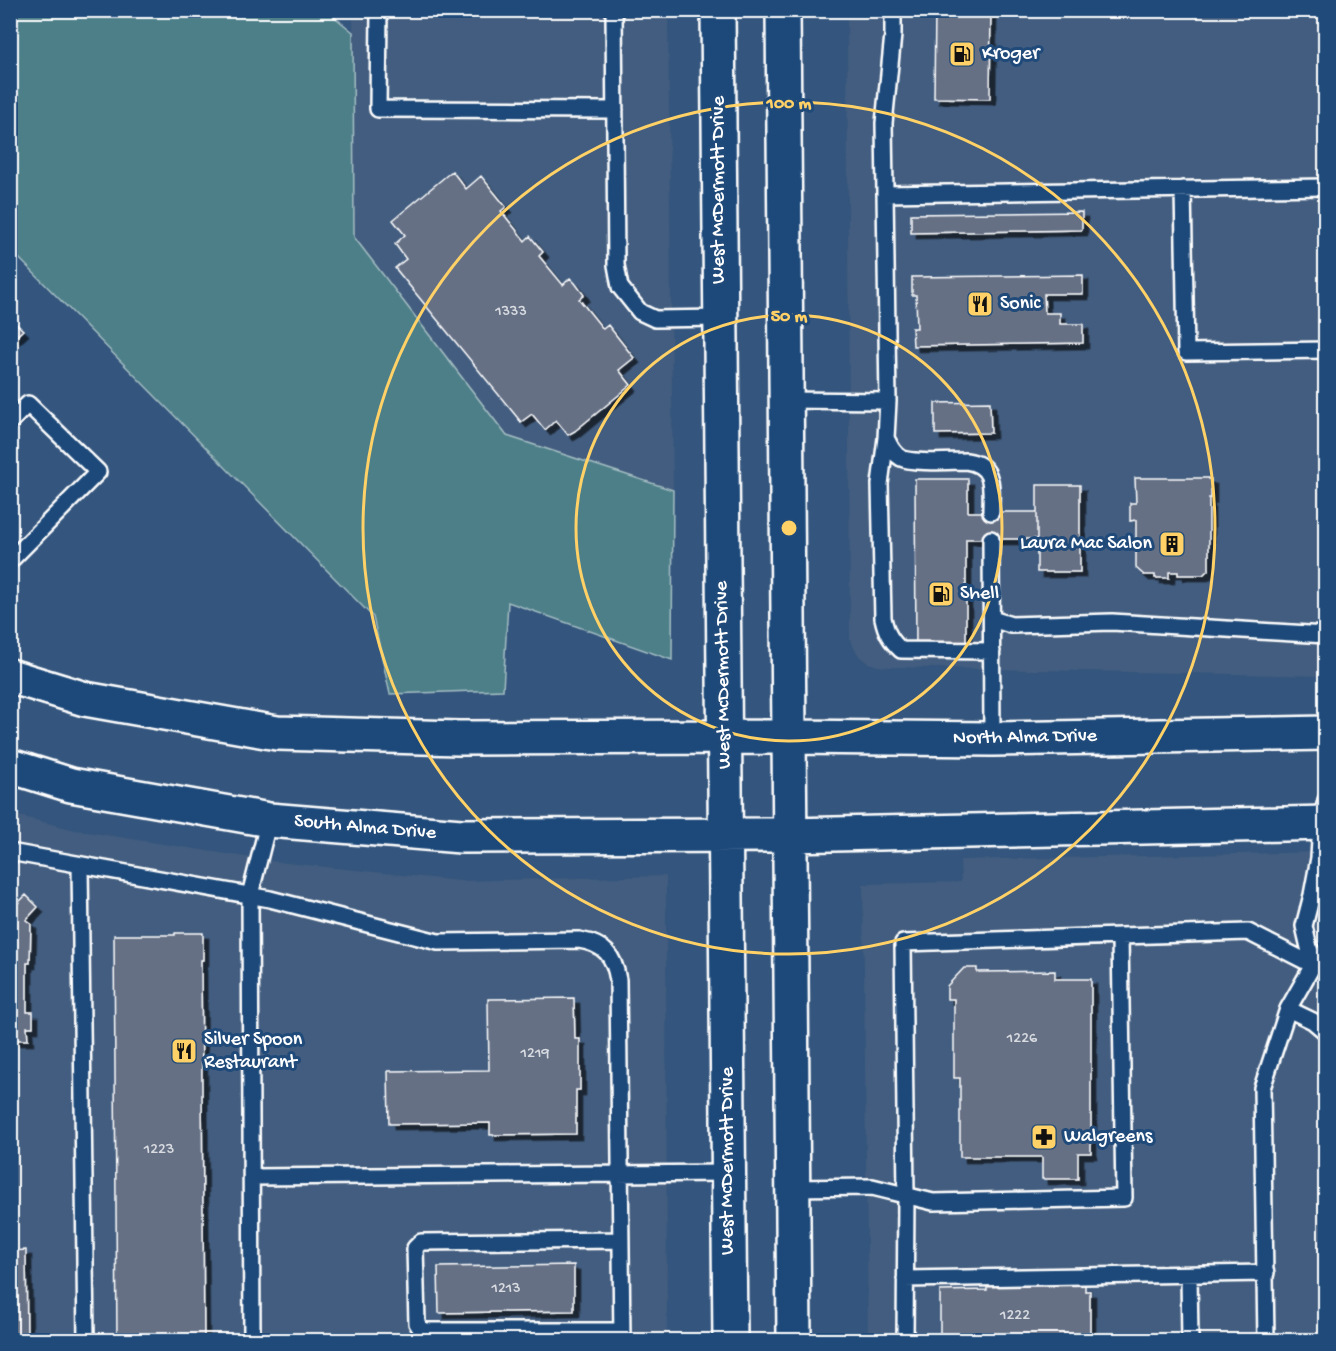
<svg xmlns="http://www.w3.org/2000/svg" width="1336" height="1351" viewBox="0 0 1336 1351" font-family="'Gochi Hand',sans-serif">
<defs>
<filter id="shadow"><feDropShadow dx="5.5" dy="5.5" stdDeviation="0" flood-color="#0009"/></filter>
</defs>
<rect width="100%" height="100%" fill="#34557d"/>
<filter id="ink" filterUnits="userSpaceOnUse"><feTurbulence type="fractalNoise" baseFrequency=".0167" numOctaves="2"/><feDisplacementMap in="SourceGraphic" scale="12" xChannelSelector="R" yChannelSelector="G"/><feConvolveMatrix kernelMatrix="1 2 1 2 8 2 1 2 1" color-interpolation-filters="sRGB"/></filter>
<g filter="url(#ink)">
<path fill="#435d7f" d="M 353,11 L 668,11 L 673,490 L 507,436 L 354,237 Z
M 847,11 L 1325,11 L 1325,676 L 888,667 L 878,666 L 868,663 L 860,657 L 854,648 L 850,639 Z
M 11,814 L 75,830 L 278,862 L 460,881 L 666,876 L 667,1340 L 11,1340 Z
M 1325,852 L 1325,1340 L 868,1340 L 863,884 L 961,882 L 960,860 Z"/>
<path fill="#4e7f89" stroke="#a6bfc4" stroke-width="1.5" d="M 11,10 L 327,11 L 353,32 L 354,237 L 507,436 L 673,490 L 672,660 L 508,602 L 503,690 L 390,694 L 373,617 L 11,250 Z"/>
<path fill="#656f85" stroke="#fff" stroke-width="1.5" filter="url(#shadow)" d="M 935,10 L 991,10 L 990,99 L 934,98 Z
M 452,171 L 466,189 L 481,176 L 506,207 L 501,211 L 525,241 L 530,236 L 543,252 L 539,256 L 563,285 L 570,278 L 575,283 L 584,295 L 579,299 L 603,329 L 608,325 L 634,358 L 619,370 L 631,385 L 575,431 L 568,435 L 556,420 L 545,430 L 532,414 L 521,422 L 395,268 L 406,259 L 395,244 L 405,235 L 393,220 Z
M 1082,212 L 1082,230 L 911,233 L 911,214 Z
M 1083,275 L 1083,294 L 1044,294 L 1045,313 L 1060,313 L 1060,324 L 1083,324 L 1083,343 L 913,346 L 912,328 L 917,328 L 916,295 L 912,295 L 912,277 Z
M 10,318 L 23,330 L 10,342 Z
M 990,402 L 991,433 L 935,434 L 935,403 Z
M 1135,478 L 1208,478 L 1208,479 L 1211,479 L 1211,498 L 1209,498 L 1209,569 L 1203,575 L 1178,575 L 1178,572 L 1169,572 L 1169,578 L 1155,578 L 1155,575 L 1144,575 L 1136,568 L 1136,520 L 1130,521 L 1130,503 L 1136,503 Z
M 915,479 L 968,479 L 968,512 L 1037,512 L 1037,539 L 966,539 L 966,648 L 916,648 Z
M 1037,485 L 1080,485 L 1080,572 L 1037,572 Z
M 26,895 L 38,907 L 26,920 L 31,924 L 30,963 L 27,963 L 27,1012 L 33,1012 L 33,1027 L 27,1027 L 28,1040 L 10,1040 L 10,904 L 17,904 Z
M 175,933 L 203,933 L 203,960 L 201,960 L 204,1340 L 209,1340 L 117,1340 L 114,935 L 175,935 Z
M 964,968 L 977,968 L 977,972 L 1055,971 L 1055,979 L 1091,979 L 1091,1153 L 1078,1153 L 1078,1179 L 1042,1179 L 1042,1157 L 960,1157 L 960,1078 L 954,1078 L 954,999 L 947,999 L 947,986 Z
M 574,998 L 575,1039 L 580,1039 L 580,1090 L 576,1090 L 576,1134 L 490,1135 L 490,1123 L 389,1124 L 388,1071 L 489,1070 L 488,999 Z
M 26,1250 L 27,1340 L 10,1340 L 10,1251 Z
M 574,1265 L 574,1311 L 439,1313 L 438,1267 Z
M 1085,1285 L 1085,1291 L 1090,1291 L 1090,1340 L 940,1340 L 940,1291 L 987,1290 L 987,1286 Z"/>
<g fill="none" stroke-linecap="round" stroke-linejoin="round">
<g stroke="#fff" stroke-width="20">
<path id="service" d="M 379,10 L 378,109 L 615,110
M 614,10 L 616,265 L 620,287 L 640,312 L 655,319 L 720,318
M 893,10 L 893,35 L 884,123 L 888,401 L 886,438 L 880,484 L 883,618 C 886,632 890,640 901,650 L 992,651
M 1183,189 L 1186,352 L 1326,350
M 885,194 L 1326,187
M 785,400 L 888,401
M 10,422 L 28,404 L 98,472 L 10,561
M 886,438 C 890,446 893,453 901,458 C 914,464 951,461 966,461 C 996,465 991,489 991,512
M 991,539 L 992,739
M 992,619 L 1011,625 L 1112,622 L 1326,635
M 10,852 L 270,899 L 438,942 L 579,940 C 604,944 614,955 618,980 L 622,1340
M 80,865 L 86,1340
M 1313,965 L 1304,926 L 1312,895 L 1319,858 L 1321,823 L 1326,800
M 1288,1009 L 1313,1021 L 1326,1032
M 252,1177 L 728,1173
M 792,1188 L 872,1187 L 933,1202 L 1124,1198 L 1120,936
M 621,1240 L 421,1242 L 415,1248 L 417,1323 L 422,1331 L 622,1331
M 1189,1275 L 1190,1340
M 905,1279 L 1266,1273
M 252,1340 L 250,895 L 269,820
M 905,1340 L 906,1195 L 903,943 L 1248,932 L 1313,965
M 1266,1340 L 1262,1088 L 1288,1009 L 1313,965 L 1326,950"/>
</g>
<g stroke="#fff" stroke-width="38">
<path id="secondary" d="M 718,10 L 730,1340
M 783,10 L 794,1340
M 10,676 L 85,699 L 277,733 L 459,738 L 789,737 L 992,739 L 1326,733
M 10,766 L 71,785 L 269,820 L 461,836 L 789,835 L 1326,823"/>
</g>
<use href="#service" stroke="#1f4a7a" stroke-width="15"/>
<use href="#secondary" stroke="#1f4a7a" stroke-width="33"/>
</g>
</g>
<g fill="none" stroke="#ffd166" stroke-width="3">
<circle cx="789" cy="528" r="213"/>
<circle cx="789" cy="528" r="426"/>
</g>
<defs>
<g id="fuel-square" transform="scale(1.35)"><rect x="-9" y="-9" width="18" height="18" rx="4" fill="#ffd166" stroke="#1f4a7a"/><path d="M-5.5-6h7V0h2V4h1.3V-2.5L3-4.5l.8-.8L6-3V5H2.5V1h-1V6h-7ZM-4.2-4.7v3.2H.2V-4.7Z" fill="#111"/></g>
<g id="restaurant-square" transform="scale(1.35)"><rect x="-9" y="-9" width="18" height="18" rx="4" fill="#ffd166" stroke="#1f4a7a"/><path d="M-5-6h1v4h1v-4h1v4h1v-4h1v5L-1.5 .5V6h-2V.5L-5-1ZM5-6V6H3V1.5H1.5Q1.5-4 5-6Z" fill="#111"/></g>
<g id="building-square" transform="scale(1.35)"><rect x="-9" y="-9" width="18" height="18" rx="4" fill="#ffd166" stroke="#1f4a7a"/><path d="M-4-6H4V6H1V3H-1V6H-4ZM-2.5-4.3h1.7v1.8h-1.7ZM.8-4.3h1.7v1.8H.8ZM-2.5-1h1.7V.8h-1.7ZM.8-1h1.7V.8H.8Z" fill="#111"/></g>
<g id="pharmacy-square" transform="scale(1.35)"><rect x="-9" y="-9" width="18" height="18" rx="4" fill="#ffd166" stroke="#1f4a7a"/><path d="M-2-6h4v4h4v4h-4v4h-4v-4h-4v-4h4Z" fill="#111"/></g>
</defs>
<g fill-rule="evenodd">
<use href="#fuel-square" x="962" y="54"/>
<use href="#restaurant-square" x="980" y="304"/>
<use href="#building-square" x="1172" y="544"/>
<use href="#fuel-square" x="941" y="594"/>
<use href="#restaurant-square" x="184" y="1051"/>
<use href="#pharmacy-square" x="1044" y="1137"/>
</g>
<g text-anchor="middle" dominant-baseline="central" stroke-width="6" stroke-linejoin="round" paint-order="stroke">
<g font-size="16" fill="#d8dbe0">
<text x="511" y="312">1333</text>
<text x="1022" y="1039">1226</text>
<text x="535" y="1054">1219</text>
<text x="159" y="1150">1223</text>
<text x="506" y="1289">1213</text>
<text x="1015" y="1316">1222</text>
</g>
<g font-size="20" fill="#fff" stroke="#1f4a7a" text-anchor="start">
<text x="982" y="54">Kroger</text>
<text x="1000" y="304">Sonic</text>
<text x="1152" y="544" text-anchor="end">Laura Mac Salon</text>
<text x="960" y="594">Shell</text>
<text x="204" y="1040">Silver Spoon<tspan x="204" dy="23">Restaurant</tspan></text>
<text x="1064" y="1137">Walgreens</text>
</g>
<g font-size="20" fill="#fff" stroke="#1f4a7a">
<text transform="translate(719 190) rotate(-90)">West McDermott Drive</text>
<text transform="translate(724 675) rotate(-91)">West McDermott Drive</text>
<text transform="translate(1025 738) rotate(-1)">North Alma Drive</text>
<text transform="translate(365 828) rotate(5)">South Alma Drive</text>
<text transform="translate(728 1161) rotate(-90)">West McDermott Drive</text>
</g>
</g>
<circle cx="789" cy="528" r="9" fill="#ffd166" stroke="#1f4a7a" stroke-width="3"/>
<g font-size="18" text-anchor="middle" font-weight="bold" fill="#ffd166" stroke="#1f4a7a" stroke-width="6" stroke-linejoin="round" paint-order="stroke">
<text x="789" y="108">100 m</text>
<text x="789" y="321">50 m</text>
</g>
<rect width="1336" height="1351" fill="none" stroke="#1f4a7a" stroke-width="36"/>
<rect x="18" y="18" width="1300" height="1315" fill="none" stroke="#fff" stroke-width="2" filter="url(#ink)"/>
</svg>
